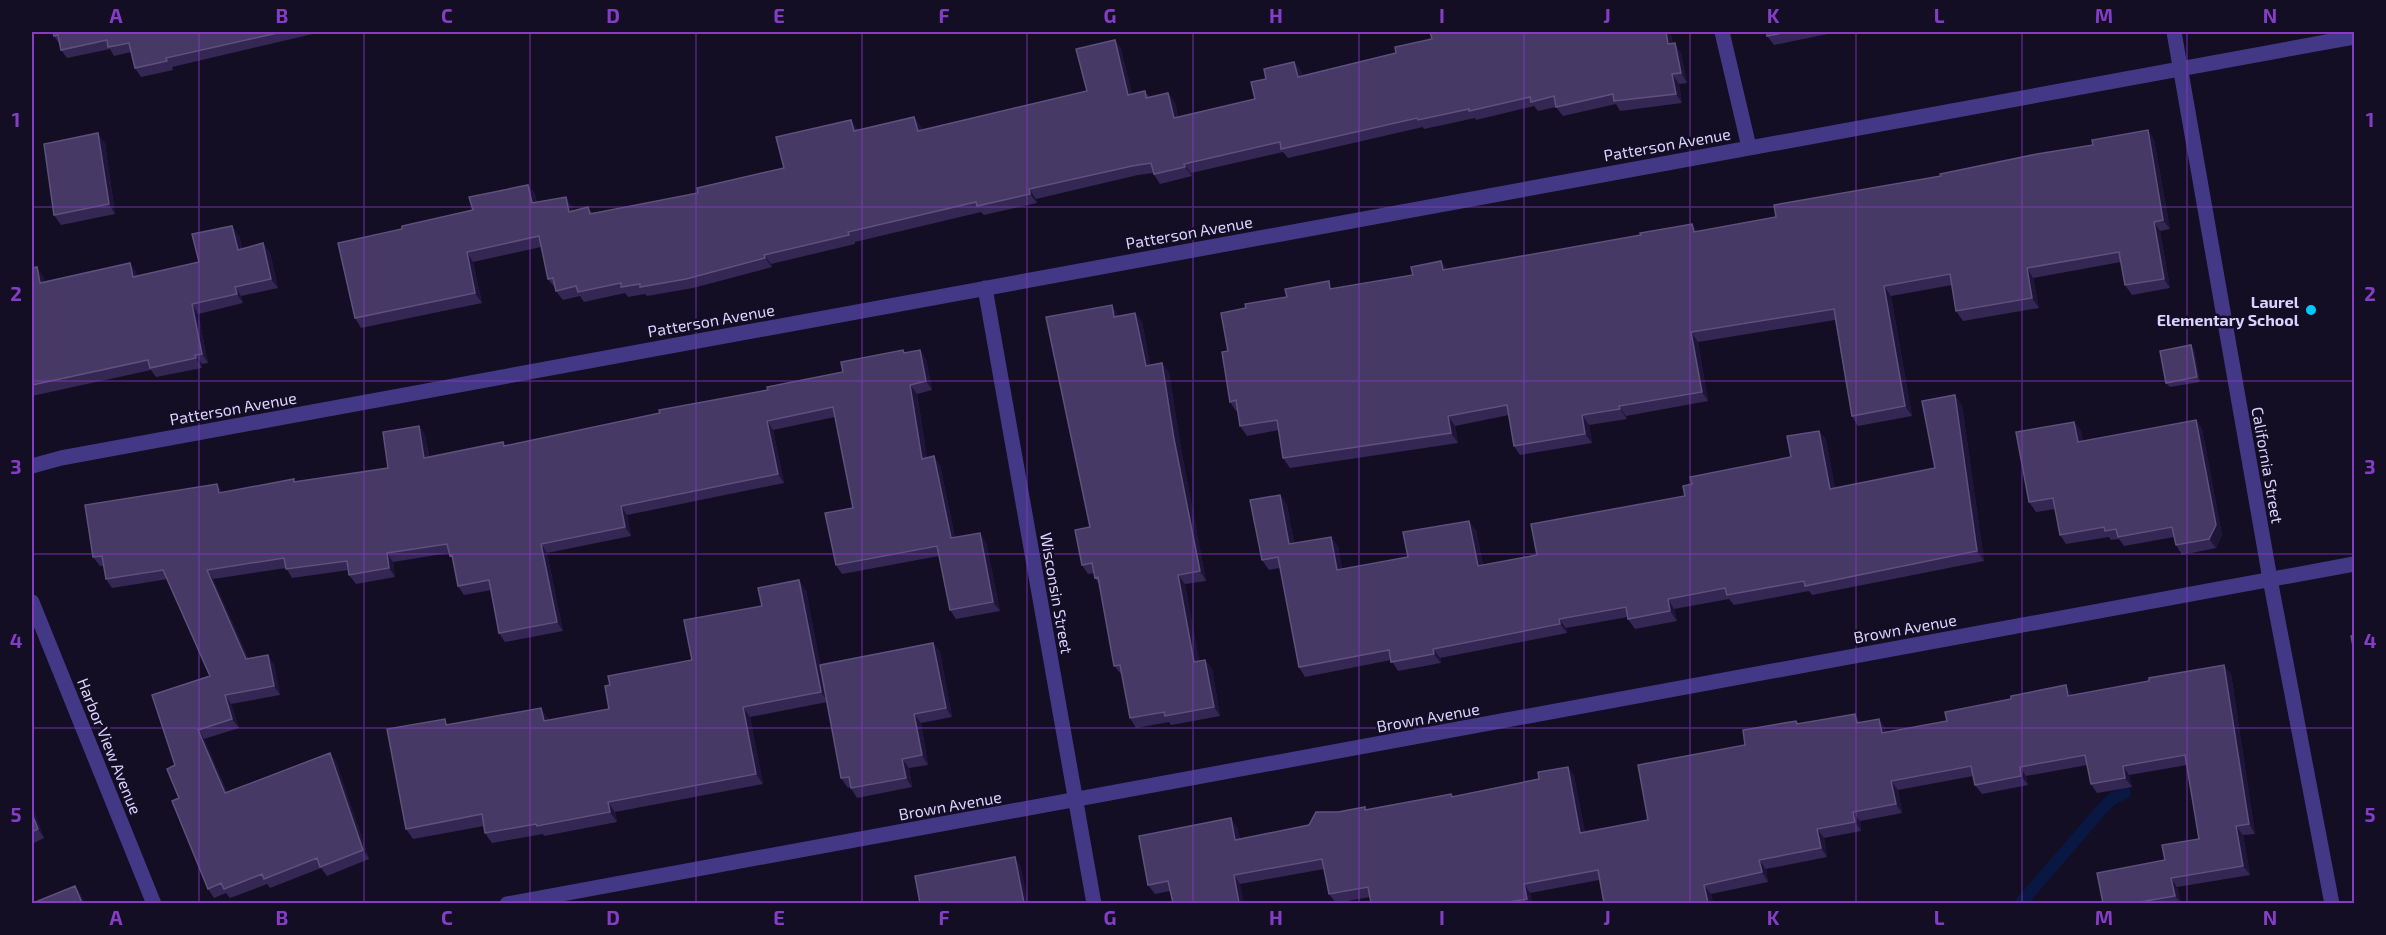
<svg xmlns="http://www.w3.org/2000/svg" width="2386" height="935" viewBox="0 0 2386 935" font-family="'Exo 2',sans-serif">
<rect width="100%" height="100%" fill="#140e25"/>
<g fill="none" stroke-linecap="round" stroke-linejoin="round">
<path stroke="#091843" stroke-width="12" d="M 2020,904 L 2102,809 L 2112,799 L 2125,793"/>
<path stroke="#433885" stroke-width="15" d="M 1722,32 L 1749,147
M 2174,32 L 2270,579 L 2332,904
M 985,288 L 1094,904
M 32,466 L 61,458 L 2354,37
M 32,602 L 154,904
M 507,904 L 2354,564"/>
</g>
<path fill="#342753" d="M 53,32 L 317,32 L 317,33 L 172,67 L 173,70 L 141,77 L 135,68 L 131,52 L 114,56 L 110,49 L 67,58 L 61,50 L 60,45 L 54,36 Z
M 1430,32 L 1670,32 L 1673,44 L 1681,53 L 1687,83 L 1679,84 L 1682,103 L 1620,111 L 1616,104 L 1563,116 L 1556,107 L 1538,111 L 1534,106 L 1476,120 L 1475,118 L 1424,129 L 1423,127 L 1288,158 L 1283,152 L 1191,173 L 1192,176 L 1160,184 L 1153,173 L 1138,175 L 1036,199 L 1037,203 L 984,215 L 981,212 L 855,242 L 855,244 L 771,264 L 772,267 L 693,288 L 647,296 L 645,294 L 628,297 L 625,293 L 584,302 L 580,296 L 563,300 L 556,291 L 556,288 L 555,288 L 548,279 L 541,247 L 473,262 L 482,303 L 361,328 L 355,318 L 402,229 L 473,210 L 528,185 L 535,194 L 537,203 L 572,206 L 573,211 L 588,207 L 592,213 L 698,193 L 784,168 L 851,120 L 858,130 L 921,126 L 922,130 L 1087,91 L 1115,40 L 1121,49 L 1132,94 L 1145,91 L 1150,98 L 1168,93 L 1175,103 L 1178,117 L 1255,99 L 1266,79 L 1294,62 L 1301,71 L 1302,76 L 1396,53 L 1432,39 Z
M 1767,32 L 1837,32 L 1774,45 L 1767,36 Z
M 2148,130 L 2154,140 L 2170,229 L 2160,231 L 2170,288 L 2132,295 L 2125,285 L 2121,262 L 2033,278 L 2039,308 L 1963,321 L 1956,311 L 1952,285 L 1891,296 L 1912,416 L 1858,426 L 1852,416 L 1835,320 L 1698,342 L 1708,401 L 1626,416 L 1627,419 L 1589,425 L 1592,443 L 1520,455 L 1514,446 L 1509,415 L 1455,426 L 1458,443 L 1290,468 L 1283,458 L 1279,430 L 1247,436 L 1240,426 L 1238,411 L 1236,411 L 1230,402 L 1228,351 L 1246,308 L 1287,297 L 1413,275 L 1441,261 L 1447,269 L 1698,232 L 1776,217 L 1941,176 L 2093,145 Z
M 105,143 L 115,214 L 61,225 L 54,215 Z
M 239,235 L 242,249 L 263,243 L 270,253 L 278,288 L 241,296 L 243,303 L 198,314 L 208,363 L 202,364 L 202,368 L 156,377 L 151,370 L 32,396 L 32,268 L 43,276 L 44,282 L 130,263 L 136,272 L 137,276 L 199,262 Z
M 1135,313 L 1142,322 L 1150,365 L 1162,363 L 1169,373 L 1181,449 L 1206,581 L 1185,584 L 1199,661 L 1205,660 L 1212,669 L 1220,716 L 1171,725 L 1169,722 L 1136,728 L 1130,718 L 1122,675 L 1114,666 L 1100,585 L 1095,578 L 1094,573 L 1088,574 L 1082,565 L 1090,527 L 1118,315 L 1118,316 Z
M 2191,345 L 2194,350 L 2200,382 L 2170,387 L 2166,383 Z
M 903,350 L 905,353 L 920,350 L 926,359 L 932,390 L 917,394 L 927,458 L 940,465 L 955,538 L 986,542 L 1000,611 L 956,619 L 950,610 L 939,556 L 842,574 L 836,565 L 853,508 L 835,417 L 773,430 L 784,483 L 627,515 L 631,536 L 547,553 L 563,631 L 505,642 L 499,633 L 491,590 L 464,595 L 458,586 L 453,560 L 449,553 L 393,562 L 395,577 L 356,584 L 349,575 L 349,570 L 292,578 L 286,568 L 213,579 L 248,658 L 274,664 L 280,695 L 231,704 L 239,728 L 204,739 L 227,792 L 330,753 L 336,762 L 369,859 L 327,876 L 321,868 L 270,888 L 267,884 L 230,898 L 226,893 L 214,898 L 208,889 L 179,798 L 175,765 L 210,676 L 168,579 L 112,588 L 106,579 L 104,566 L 100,566 L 93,557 L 217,484 L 222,492 L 388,468 L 419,426 L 425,435 L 429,457 L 506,446 L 768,390 L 843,372 Z
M 1962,405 L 1984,561 L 1812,595 L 1809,591 L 1734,605 L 1729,599 L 1674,609 L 1677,621 L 1635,629 L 1628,619 L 1628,617 L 1566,628 L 1567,633 L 1440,658 L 1441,663 L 1398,671 L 1391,660 L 1305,677 L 1299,667 L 1280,568 L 1269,570 L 1262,560 L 1280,495 L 1287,505 L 1294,543 L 1338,546 L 1342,569 L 1408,557 L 1476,530 L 1483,565 L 1537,555 L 1685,496 L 1791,457 L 1819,431 L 1826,440 L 1835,488 L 1935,468 Z
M 2196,420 L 2202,429 L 2222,535 L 2216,548 L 2182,555 L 2176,545 L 2174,537 L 2124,546 L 2119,539 L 2111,540 L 2109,537 L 2066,544 L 2060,535 L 2055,509 L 2036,512 L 2029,502 L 2074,422 L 2081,431 L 2083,441 Z
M 806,590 L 820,664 L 933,643 L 940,652 L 952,717 L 921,723 L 928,765 L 909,768 L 912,787 L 857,798 L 850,787 L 848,788 L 841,778 L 827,702 L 750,717 L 763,784 L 615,812 L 617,822 L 544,836 L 543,834 L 492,843 L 485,833 L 484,826 L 413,839 L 406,829 L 449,724 L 548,718 L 549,720 L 609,709 L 692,660 L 762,606 Z
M 2231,674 L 2255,834 L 2243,835 L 2250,875 L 2177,887 L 2181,903 L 2103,903 L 2165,860 L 2199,839 L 2187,765 L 2129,775 L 2132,787 L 2097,793 L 2091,784 L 2087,765 L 2026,776 L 2028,785 L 1982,794 L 1975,785 L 1973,776 L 1898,790 L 1902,813 L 1860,821 L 1861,831 L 1824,838 L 1827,857 L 1766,869 L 1768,882 L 1711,894 L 1713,903 L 1604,903 L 1599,880 L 1530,893 L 1532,903 L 1371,903 L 1370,897 L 1336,903 L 1329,894 L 1324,869 L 1240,884 L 1170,891 L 1155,894 L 1148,885 L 1237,827 L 1240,839 L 1309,825 L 1338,812 L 1365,807 L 1367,810 L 1451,794 L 1453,796 L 1539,779 L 1568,767 L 1574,776 L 1585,832 L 1648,820 L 1745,745 L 1796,721 L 1799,724 L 1861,722 L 1886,728 L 1886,732 L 1947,721 L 2073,695 Z
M 32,807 L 44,838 L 32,844 Z"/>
<path fill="#1f1539" d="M 1666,32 L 1670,32 L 1675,54 L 1668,44 Z
M 1115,40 L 1121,49 L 1135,104 L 1128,95 Z
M 1675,43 L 1681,53 L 1687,83 L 1681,73 Z
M 1294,62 L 1301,71 L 1305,86 L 1298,77 Z
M 1672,74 L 1679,84 L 1682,103 L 1676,94 Z
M 1168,93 L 1175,103 L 1180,128 L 1174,118 Z
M 914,117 L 921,126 L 924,141 L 918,131 Z
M 851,120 L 858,129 L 860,140 L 854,131 Z
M 2148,130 L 2154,140 L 2170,229 L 2163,220 Z
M 98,133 L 105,143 L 115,214 L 109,204 Z
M 1184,164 L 1191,173 L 1192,176 L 1185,167 Z
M 528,185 L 535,194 L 539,213 L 532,203 Z
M 1029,189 L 1036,199 L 1037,203 L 1030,194 Z
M 566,197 L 572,206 L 576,221 L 569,212 Z
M 2154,222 L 2160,231 L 2170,288 L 2164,279 Z
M 1692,224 L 1699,233 L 1694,232 Z
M 232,226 L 239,235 L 244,259 L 238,250 Z
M 263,243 L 270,253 L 278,288 L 271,279 Z
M 467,252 L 473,262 L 482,303 L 475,293 Z
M 764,255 L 771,264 L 772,267 L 765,258 Z
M 1441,261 L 1448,271 L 1443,270 Z
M 130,263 L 136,272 L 140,286 L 133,277 Z
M 37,267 L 43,276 L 46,292 L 40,283 Z
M 2027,268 L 2033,278 L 2039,308 L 2032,298 Z
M 1884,286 L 1891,296 L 1912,416 L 1905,406 Z
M 235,287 L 241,296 L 243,303 L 237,294 Z
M 192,304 L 198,314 L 208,363 L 202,354 Z
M 1112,305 L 1118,315 L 1120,326 L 1114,317 Z
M 1135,313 L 1142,322 L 1152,376 L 1146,366 Z
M 1691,332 L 1698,342 L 1708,401 L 1702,392 Z
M 2191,345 L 2194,350 L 2200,382 L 2197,377 Z
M 920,350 L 926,359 L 932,390 L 926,381 Z
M 195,355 L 202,364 L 202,368 L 196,358 Z
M 1162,363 L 1169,373 L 1181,449 L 1206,581 L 1200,571 L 1174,439 Z
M 910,385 L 917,394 L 929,468 L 922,459 Z
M 1955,395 L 1962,405 L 1984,561 L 1977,551 Z
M 1619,406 L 1626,416 L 1627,419 L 1620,409 Z
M 1582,415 L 1589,425 L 1592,443 L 1585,434 Z
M 1448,416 L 1455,426 L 1458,443 L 1451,433 Z
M 2196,420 L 2202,429 L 2222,535 L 2216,548 L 2209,539 Z
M 767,421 L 773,430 L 784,483 L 778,474 Z
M 2074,422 L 2081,431 L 2085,451 L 2078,442 Z
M 419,426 L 425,435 L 430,467 L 424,458 Z
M 1819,431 L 1826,440 L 1837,498 L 1830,489 Z
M 934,456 L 940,465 L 957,548 L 951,538 Z
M 217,484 L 223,494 L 219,493 Z
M 1280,495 L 1287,505 L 1296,554 L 1289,544 Z
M 621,506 L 627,515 L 631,536 L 625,527 Z
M 1469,521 L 1476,530 L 1485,576 L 1478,566 Z
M 980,533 L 986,542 L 1000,611 L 993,602 Z
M 1331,537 L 1338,546 L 1344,579 L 1337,570 Z
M 541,544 L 547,553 L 563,631 L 557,622 Z
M 387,553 L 393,562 L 395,577 L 389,568 Z
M 207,570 L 213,579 L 252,668 L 246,659 Z
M 1178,575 L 1185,584 L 1201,671 L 1194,662 Z
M 799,580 L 806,590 L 828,702 L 821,692 Z
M 1668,599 L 1674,609 L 1677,621 L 1670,611 Z
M 1559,619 L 1566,628 L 1567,633 L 1560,624 Z
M 933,643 L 940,652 L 952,717 L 946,708 Z
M 1433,649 L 1440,658 L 1441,663 L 1434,654 Z
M 268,655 L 274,664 L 280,695 L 274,686 Z
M 1205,660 L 1212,669 L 1220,716 L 1214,707 Z
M 2224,665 L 2231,674 L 2255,834 L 2249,824 Z
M 2066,685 L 2073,695 L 2068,696 Z
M 225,695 L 231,704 L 239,728 L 232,719 Z
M 743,707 L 750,717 L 763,784 L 756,774 Z
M 541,708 L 548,718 L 551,731 L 544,721 Z
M 914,714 L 921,723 L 928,765 L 922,755 Z
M 1855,714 L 1862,723 L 1857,723 Z
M 1879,719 L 1886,728 L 1888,742 L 1882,733 Z
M 198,730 L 204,739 L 231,802 L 225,793 Z
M 330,753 L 336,762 L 369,859 L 363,850 Z
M 902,759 L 909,768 L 912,787 L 906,778 Z
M 2123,766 L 2129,775 L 2132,787 L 2125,778 Z
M 1568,767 L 1574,776 L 1587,842 L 1580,833 Z
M 2020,767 L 2026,776 L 2028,785 L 2021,776 Z
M 1891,781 L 1898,790 L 1902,813 L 1896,804 Z
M 608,802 L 615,812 L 617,822 L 610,812 Z
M 32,807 L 44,838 L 38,829 L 32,814 Z
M 1853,812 L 1860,821 L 1861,831 L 1855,822 Z
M 1231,818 L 1237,827 L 1242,849 L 1235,840 Z
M 2236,826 L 2243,835 L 2250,875 L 2243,866 Z
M 1817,829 L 1824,838 L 1827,857 L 1821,848 Z
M 1015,857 L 1021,867 L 1028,903 L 1024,903 Z
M 1759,860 L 1766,869 L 1768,882 L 1762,872 Z
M 1234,875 L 1240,884 L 1244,903 L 1239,903 Z
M 2171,878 L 2177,887 L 2181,903 L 2175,896 Z
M 1524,884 L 1530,893 L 1532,903 L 1530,903 L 1527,899 Z
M 1704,885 L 1711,894 L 1713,903 L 1708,903 Z
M 75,886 L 81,894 L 85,903 L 82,903 Z"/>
<path fill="#463965" stroke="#5d517e" stroke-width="1.5" d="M 53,32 L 282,32 L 166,58 L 167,61 L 135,68 L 129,43 L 108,47 L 107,40 L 61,50 L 58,35 L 54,36 Z
M 1430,32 L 1666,32 L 1668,44 L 1675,43 L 1681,73 L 1672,74 L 1676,94 L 1614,101 L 1613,94 L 1556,107 L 1554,96 L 1531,102 L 1530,97 L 1469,111 L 1469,109 L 1418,120 L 1417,118 L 1281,149 L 1280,142 L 1184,164 L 1185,167 L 1154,174 L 1151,163 L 1132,166 L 1029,189 L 1030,194 L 977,206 L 976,202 L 848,232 L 849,235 L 764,255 L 765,258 L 686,279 L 640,287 L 640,284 L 621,287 L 621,283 L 578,292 L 576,286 L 556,291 L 553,278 L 548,279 L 539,236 L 467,252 L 475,293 L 355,318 L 338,243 L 402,229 L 402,226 L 473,210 L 469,197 L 528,185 L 532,203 L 566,197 L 569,212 L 588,207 L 590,214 L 698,193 L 697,188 L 784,168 L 776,137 L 851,120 L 854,131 L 914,117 L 918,131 L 1087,91 L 1076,49 L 1115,40 L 1128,95 L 1145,91 L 1146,98 L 1168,93 L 1174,118 L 1255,99 L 1251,82 L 1266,79 L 1264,69 L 1294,62 L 1298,77 L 1396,53 L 1395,47 L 1432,39 Z
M 1767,32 L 1787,32 L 1767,36 Z
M 2148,130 L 2163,220 L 2154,222 L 2164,279 L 2125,285 L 2119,252 L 2027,268 L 2032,298 L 1956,311 L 1950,274 L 1884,286 L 1905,406 L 1852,416 L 1834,309 L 1691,332 L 1702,392 L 1619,406 L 1620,409 L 1582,415 L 1585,434 L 1514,446 L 1507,405 L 1448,416 L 1451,433 L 1283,458 L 1277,420 L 1240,426 L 1236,400 L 1230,402 L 1222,352 L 1228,351 L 1221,313 L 1246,308 L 1245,304 L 1287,297 L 1285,289 L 1329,281 L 1330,289 L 1413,275 L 1411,267 L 1441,261 L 1443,270 L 1641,235 L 1640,233 L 1692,224 L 1694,232 L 1776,217 L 1774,205 L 1941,176 L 1940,174 L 2037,154 L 2093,145 L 2092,140 Z
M 98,133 L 109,204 L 54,215 L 44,144 Z
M 232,226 L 238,250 L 263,243 L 271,279 L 235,287 L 237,294 L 192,304 L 202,354 L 195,355 L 196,358 L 150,368 L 148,360 L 32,385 L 32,268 L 37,267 L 40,283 L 130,263 L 133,277 L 199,262 L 192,234 Z
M 1112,305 L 1114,317 L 1135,313 L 1146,366 L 1162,363 L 1174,439 L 1200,571 L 1178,575 L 1194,662 L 1205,660 L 1214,707 L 1165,716 L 1164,712 L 1130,718 L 1120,665 L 1114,666 L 1098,577 L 1095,578 L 1092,563 L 1082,565 L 1075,530 L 1090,527 L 1046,317 Z
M 2191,345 L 2197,377 L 2166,383 L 2160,351 Z
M 903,350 L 904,353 L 920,350 L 926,381 L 910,385 L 922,459 L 934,456 L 951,538 L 980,533 L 993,602 L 950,610 L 937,546 L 836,565 L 825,513 L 853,508 L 833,407 L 767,421 L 778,474 L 621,506 L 625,527 L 541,544 L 557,622 L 499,633 L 489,580 L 458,586 L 452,555 L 450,556 L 447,544 L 387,553 L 389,568 L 349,575 L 347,561 L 286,569 L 284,558 L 207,570 L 246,659 L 268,655 L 274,686 L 225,695 L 232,719 L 198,730 L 225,793 L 330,753 L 363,850 L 320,867 L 317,858 L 264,879 L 262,874 L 224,889 L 221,883 L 208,889 L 172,801 L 179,798 L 167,769 L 175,765 L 152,695 L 210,676 L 163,570 L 106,579 L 102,556 L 93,557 L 85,505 L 217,484 L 219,493 L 294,479 L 294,482 L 388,468 L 383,432 L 419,426 L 424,458 L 503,442 L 504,446 L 660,413 L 659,410 L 768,390 L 767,387 L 843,372 L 841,362 Z
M 1955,395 L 1977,551 L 1805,586 L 1804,581 L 1727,595 L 1725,588 L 1668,599 L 1670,611 L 1628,619 L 1626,607 L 1559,619 L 1560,624 L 1433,649 L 1434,654 L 1391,662 L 1389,650 L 1299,667 L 1278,557 L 1262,560 L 1250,500 L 1280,495 L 1289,544 L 1331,537 L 1337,570 L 1408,557 L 1403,532 L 1469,521 L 1478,566 L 1537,555 L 1531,524 L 1685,496 L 1683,486 L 1692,484 L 1690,477 L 1791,457 L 1787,436 L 1819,431 L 1830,489 L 1935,468 L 1922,401 Z
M 2196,420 L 2216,525 L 2209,539 L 2176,545 L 2172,527 L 2118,537 L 2116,529 L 2105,531 L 2104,527 L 2060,535 L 2053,498 L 2029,502 L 2016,432 L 2074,422 L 2078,442 Z
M 799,580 L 821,692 L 743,707 L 756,774 L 608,802 L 610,812 L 537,826 L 536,824 L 485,833 L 482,814 L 406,829 L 387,729 L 445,719 L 446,725 L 541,708 L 544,721 L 609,709 L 605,686 L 610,685 L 608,676 L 692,660 L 684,620 L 762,606 L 758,588 Z
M 2355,635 L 2355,656 L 2351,636 Z
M 933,643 L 946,708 L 914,714 L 922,755 L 902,759 L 906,778 L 851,788 L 849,777 L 841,778 L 820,665 Z
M 2224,665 L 2249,824 L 2236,826 L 2243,866 L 2171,878 L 2175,896 L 2134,903 L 2103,903 L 2097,873 L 2165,860 L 2162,845 L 2199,839 L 2185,755 L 2123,766 L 2125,778 L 2091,784 L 2085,755 L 2020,767 L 2021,776 L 1975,785 L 1971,766 L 1891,781 L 1896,804 L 1853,812 L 1855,822 L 1817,829 L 1821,848 L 1759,860 L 1762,872 L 1704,885 L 1708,903 L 1604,903 L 1598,870 L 1524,884 L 1527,899 L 1502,903 L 1371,903 L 1368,887 L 1329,894 L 1322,859 L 1234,875 L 1239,903 L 1173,903 L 1168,881 L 1148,885 L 1139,836 L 1231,818 L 1235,840 L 1309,825 L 1316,812 L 1338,812 L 1365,807 L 1365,810 L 1451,794 L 1452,797 L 1539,779 L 1538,772 L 1568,767 L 1580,833 L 1648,820 L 1638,765 L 1745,745 L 1743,730 L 1796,721 L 1797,724 L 1855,714 L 1857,723 L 1879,719 L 1882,733 L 1947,721 L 1945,712 L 2011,699 L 2011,696 L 2066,685 L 2068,696 L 2149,681 L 2149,678 Z
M 32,814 L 38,829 L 32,832 Z
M 1015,857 L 1024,903 L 920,903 L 915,876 Z
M 75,886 L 82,903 L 33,903 Z"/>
<path fill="none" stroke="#853dc5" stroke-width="1.5" stroke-opacity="0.55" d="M 199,32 L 199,904M 364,32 L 364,904M 530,32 L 530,904M 696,32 L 696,904M 862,32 L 862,904M 1027,32 L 1027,904M 1193,32 L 1193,904M 1359,32 L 1359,904M 1524,32 L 1524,904M 1690,32 L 1690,904M 1856,32 L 1856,904M 2022,32 L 2022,904M 2187,32 L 2187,904M 32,207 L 2354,207M 32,381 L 2354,381M 32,554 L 2354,554M 32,728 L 2354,728"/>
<circle fill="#00cafd" stroke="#140e25" stroke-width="2" cx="2311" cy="310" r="6"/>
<g text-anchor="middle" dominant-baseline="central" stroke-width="5" stroke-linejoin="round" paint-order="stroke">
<g font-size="16" fill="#dbd2ff" stroke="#140e25">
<text transform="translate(1667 144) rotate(-10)">Patterson Avenue</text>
<text transform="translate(1189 232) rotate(-10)">Patterson Avenue</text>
<text transform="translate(711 320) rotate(-10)">Patterson Avenue</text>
<text transform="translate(233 408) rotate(-10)">Patterson Avenue</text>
<text transform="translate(2268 465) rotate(80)">California Street</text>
<text transform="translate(1057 593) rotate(80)">Wisconsin Street</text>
<text transform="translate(1905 628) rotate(-10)">Brown Avenue</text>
<text transform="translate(1428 717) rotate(-10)">Brown Avenue</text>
<text transform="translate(110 746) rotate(68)">Harbor View Avenue</text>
<text transform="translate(950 805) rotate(-10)">Brown Avenue</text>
</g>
<g font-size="16" font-weight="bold" fill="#dbd2ff" stroke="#140e25" text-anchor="end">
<text x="2299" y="301">Laurel<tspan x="2299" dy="18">Elementary School</tspan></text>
</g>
</g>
<rect width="2386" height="935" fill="none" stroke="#140e25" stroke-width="66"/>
<rect x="33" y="33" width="2320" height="869" fill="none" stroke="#853dc5" stroke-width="2"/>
<g font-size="20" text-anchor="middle" font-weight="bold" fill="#853dc5">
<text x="116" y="23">A</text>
<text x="282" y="23">B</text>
<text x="447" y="23">C</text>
<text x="613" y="23">D</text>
<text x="779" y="23">E</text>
<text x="944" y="23">F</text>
<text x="1110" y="23">G</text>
<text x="1276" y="23">H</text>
<text x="1442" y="23">I</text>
<text x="1607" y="23">J</text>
<text x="1773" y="23">K</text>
<text x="1939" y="23">L</text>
<text x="2104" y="23">M</text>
<text x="2270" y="23">N</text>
<text x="16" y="127">1</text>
<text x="2370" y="127">1</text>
<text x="16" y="301">2</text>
<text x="2370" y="301">2</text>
<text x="16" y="474">3</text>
<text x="2370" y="474">3</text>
<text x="16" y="648">4</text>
<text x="2370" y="648">4</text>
<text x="16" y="822">5</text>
<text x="2370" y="822">5</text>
<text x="116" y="925">A</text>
<text x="282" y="925">B</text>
<text x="447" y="925">C</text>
<text x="613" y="925">D</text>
<text x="779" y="925">E</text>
<text x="944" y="925">F</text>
<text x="1110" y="925">G</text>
<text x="1276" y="925">H</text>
<text x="1442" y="925">I</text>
<text x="1607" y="925">J</text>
<text x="1773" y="925">K</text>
<text x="1939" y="925">L</text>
<text x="2104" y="925">M</text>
<text x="2270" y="925">N</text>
</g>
</svg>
